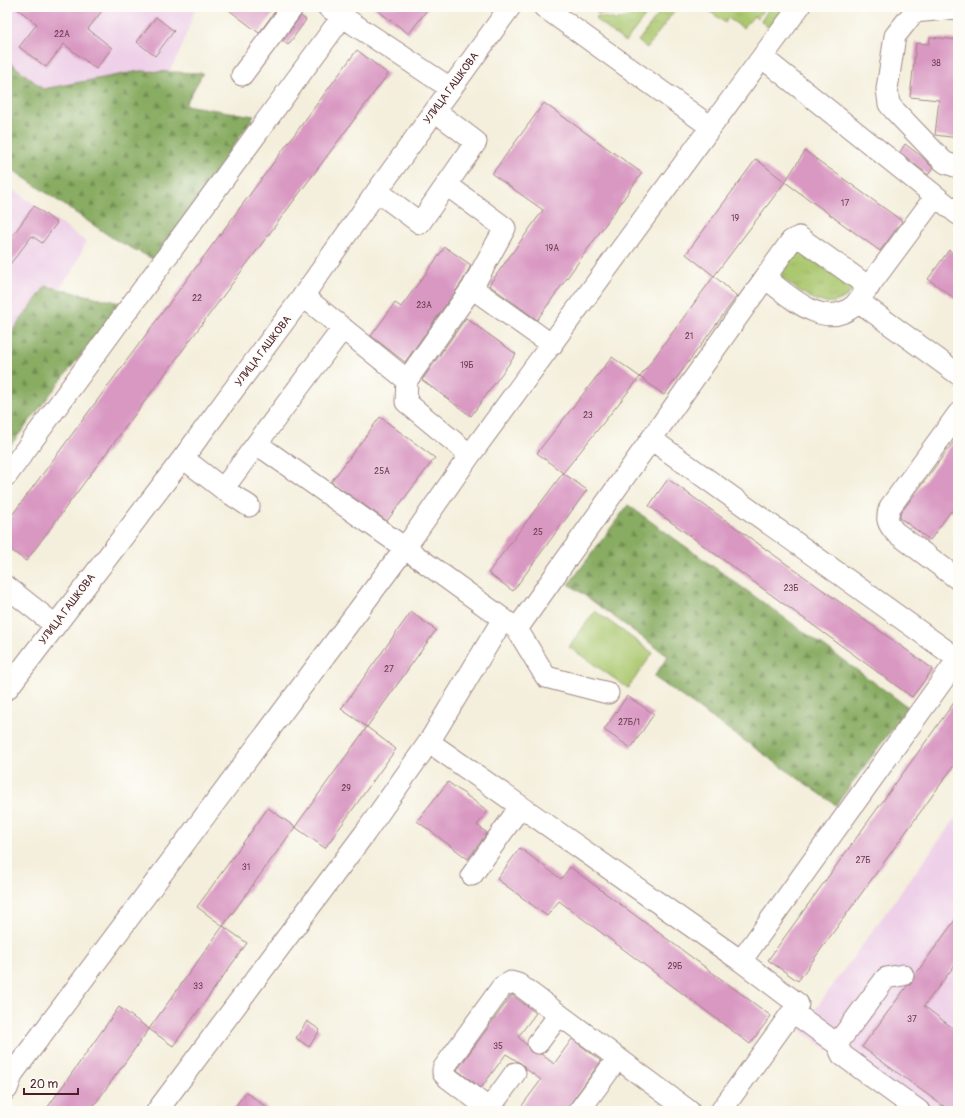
<svg xmlns="http://www.w3.org/2000/svg" width="965" height="1118" viewBox="0 0 965 1118" font-family="Pangolin,sans-serif">
<defs>
<pattern id="grass-tufts" width="24" height="20" patternUnits="userSpaceOnUse"><rect width="24" height="20" fill="#abc86f"/><path d="M3 7l-1-3M5 7V3M7 7l1-3M15 17l-1-3M17 17v-4M19 17l1-3" fill="none" stroke="#95ab60"/></pattern>
<pattern id="forest-firs" width="22" height="20" patternUnits="userSpaceOnUse"><rect width="22" height="20" fill="#88ac62"/><path d="M5 1l3.5 6h-7zM16 11l3.5 6h-7z" fill="#718b51"/></pattern>
</defs>
<rect width="100%" height="100%" fill="#fdfcf7"/>
<filter id="ink" filterUnits="userSpaceOnUse"><feTurbulence type="fractalNoise" baseFrequency=".025" numOctaves="2"/><feDisplacementMap in="SourceGraphic" scale="8" xChannelSelector="R" yChannelSelector="G"/><feConvolveMatrix kernelMatrix="1 2 1 2 8 2 1 2 1" color-interpolation-filters="sRGB"/></filter>
<filter id="wash" filterUnits="userSpaceOnUse"><feTurbulence type="fractalNoise" baseFrequency=".012" numOctaves="4" result="noise"/><feDisplacementMap in="SourceGraphic" scale="16" xChannelSelector="R" yChannelSelector="G"/><feGaussianBlur stdDeviation="0.9" result="paint"/><feColorMatrix in="noise" values="0 0 0 0 0 0 0 0 0 0 0 0 0 0 0 0 0 1.4 0 .05"/><feComposite in="paint" operator="in"/></filter>
<g filter="url(#wash)">
<rect width="100%" height="100%" fill="#f4efdc"/>
<path fill="#eed0e8" d="M 7,7 L 196,7 L 180,52 L 87,217 L 7,156 Z
M 7,185 L 86,242 L 72,272 L 7,355 Z
M 958,814 L 958,1111 L 912,1111 L 800,1030 Z"/>
<path fill="url(#grass-tufts)" stroke="#7a744d" d="M 598,7 L 613,9 L 629,7 L 630,12 L 615,14 L 597,13 Z
M 664,7 L 672,7 L 675,10 L 647,48 L 638,41 Z
M 704,7 L 765,7 L 757,19 L 754,16 L 743,28 L 728,18 L 725,23 Z
M 770,7 L 786,7 L 770,29 L 761,21 Z
M 650,10 L 625,42 L 596,20 L 597,16 L 617,20 Z
M 802,242 L 854,289 C 828,318 805,294 780,277 Z"/>
<path fill="url(#forest-firs)" stroke="#696646" d="M 7,60 L 43,89 L 140,71 L 203,73 L 185,105 L 254,116 L 155,260 L 114,239 L 7,166 Z
M 46,286 L 121,303 L 7,450 L 7,338 Z
M 628,505 L 908,707 L 836,805 L 654,677 L 668,656 L 569,584 Z"/>
<path fill="#abc86f" stroke="#7a744d" d="M 595,611 L 653,653 L 628,688 L 569,647 Z"/>
<g id="blocks">
<path fill="#d998c2" d="M 15,7 L 105,7 L 88,29 L 112,48 L 96,69 L 64,44 L 46,67 L 19,47 L 37,24 Z
M 225,7 L 272,7 L 276,10 L 259,33 Z
M 373,7 L 429,7 L 409,34 Z
M 301,16 L 306,20 L 288,45 L 283,41 Z
M 156,17 L 174,31 L 155,56 L 137,42 Z
M 930,37 L 958,40 L 958,138 L 935,135 L 939,100 L 910,97 L 916,43 L 929,44 Z
M 357,50 L 388,74 L 26,561 L 7,547 L 7,522 Z
M 544,103 L 642,173 L 537,320 L 489,285 L 543,210 L 492,174 Z
M 905,144 L 921,156 L 933,168 L 928,175 L 900,152 Z
M 805,151 L 902,221 L 880,251 L 785,182 Z
M 756,159 L 785,182 L 714,276 L 686,254 Z
M 34,206 L 57,223 L 42,243 L 32,236 L 7,268 L 7,243 Z
M 445,247 L 471,265 L 462,282 L 405,362 L 371,336 L 395,303 L 401,307 Z
M 949,250 L 958,257 L 958,301 L 928,279 Z
M 714,276 L 737,296 L 664,395 L 640,377 Z
M 466,318 L 516,354 L 471,416 L 422,380 Z
M 612,357 L 640,377 L 563,473 L 537,453 Z
M 380,417 L 435,458 L 387,521 L 331,482 Z
M 958,436 L 958,516 L 951,511 L 930,540 L 900,518 L 900,514 Z
M 563,473 L 587,490 L 513,591 L 488,573 Z
M 668,479 L 933,669 L 912,697 L 649,506 Z
M 411,612 L 436,630 L 367,727 L 341,709 Z
M 627,696 L 654,714 L 631,748 L 604,730 Z
M 958,697 L 958,760 L 798,981 L 768,960 Z
M 367,727 L 396,749 L 325,848 L 295,827 Z
M 448,782 L 488,811 L 477,825 L 487,833 L 468,859 L 417,821 Z
M 268,808 L 295,827 L 223,926 L 197,907 Z
M 520,848 L 561,879 L 570,867 L 771,1016 L 750,1044 L 559,901 L 547,916 L 497,879 Z
M 958,916 L 958,961 L 924,1006 L 958,1032 L 958,1111 L 950,1111 L 862,1047 L 907,986 L 911,984 L 915,975 Z
M 223,926 L 247,943 L 173,1046 L 149,1029 Z
M 512,995 L 536,1013 L 518,1037 L 526,1044 L 531,1052 L 541,1054 L 554,1064 L 572,1039 L 601,1061 L 565,1111 L 518,1111 L 541,1080 L 526,1069 L 522,1064 L 506,1054 L 481,1088 L 457,1070 Z
M 119,1007 L 149,1029 L 90,1111 L 45,1111 Z
M 307,1021 L 320,1030 L 309,1047 L 296,1038 Z
M 246,1092 L 271,1111 L 232,1111 Z"/>
</g>
</g>
<g filter="url(#ink)">
<use href="#blocks" fill-opacity="0" stroke="#9f8784" stroke-width="1"/>
<g fill="none" stroke-linecap="round" stroke-linejoin="round">
<g stroke="#9f8784" stroke-width="23">
<path id="minor" d="M 328,7 L 450,88
M 544,7 L 711,127
M 958,9 L 956,8 L 914,12 L 895,36 L 887,89 L 889,104 L 894,110 L 942,160 L 946,163 L 958,167
M 763,58 L 958,214
M 242,75 L 293,7
M 447,185 L 505,228 L 472,288 L 552,345
M 377,191 L 420,223 L 476,142 L 435,111
M 765,278 L 791,241 L 799,237 L 869,287
M 303,296 L 407,380 L 406,402 L 470,455
M 858,301 L 958,374
M 407,380 L 472,288
M 958,414 L 890,507 C 886,518 887,523 895,532 L 958,579
M 651,439 L 958,659 L 741,961
M 257,444 L 405,548 L 517,629 L 765,278 C 790,296 824,332 855,305 L 935,197
M 183,458 L 223,489 L 249,506
M 7,475 L 342,17
M 223,489 L 343,328
M 7,587 L 55,625
M 517,629 L 546,677 L 608,693
M 7,689 L 183,458 L 303,296 L 377,191 L 510,7
M 429,742 L 741,961 L 798,1004 L 721,1111
M 472,875 L 520,807
M 793,1012 L 837,1044 L 842,1055 L 919,1111
M 538,1043 L 559,1015
M 837,1044 L 886,978 L 903,975
M 7,1089 L 13,1073 L 405,548 L 470,455 L 799,7
M 489,1109 L 515,1073
M 157,1111 L 365,833 L 429,742 L 503,619
M 492,1111 L 448,1078 L 443,1073 L 443,1069 L 502,987 L 511,982 L 518,984 L 689,1111
M 579,1111 L 618,1058"/>
</g>
<use href="#minor" stroke="#fff" stroke-width="21"/>
</g>
</g>
<g text-anchor="middle" dominant-baseline="central" stroke-width="3" stroke-linejoin="round" paint-order="stroke">
<g font-size="9" fill="#6e3d51">
<text x="62" y="34">22А</text>
<text x="936" y="63">38</text>
<text x="845" y="203">17</text>
<text x="735" y="218">19</text>
<text x="552" y="248">19А</text>
<text x="197" y="298">22</text>
<text x="424" y="305">23А</text>
<text x="689" y="336">21</text>
<text x="467" y="365">19Б</text>
<text x="588" y="415">23</text>
<text x="382" y="471">25А</text>
<text x="538" y="532">25</text>
<text x="791" y="588">23Б</text>
<text x="389" y="669">27</text>
<text x="629" y="722">27Б/1</text>
<text x="346" y="788">29</text>
<text x="863" y="860">27Б</text>
<text x="246" y="867">31</text>
<text x="675" y="966">29Б</text>
<text x="198" y="986">33</text>
<text x="912" y="1019">37</text>
<text x="498" y="1046">35</text>
</g>
<g font-size="11" fill="#4a1f2b" stroke="#fdfcf7">
<text transform="translate(451 88) rotate(-54)">УЛИЦА ГАШКОВА</text>
<text transform="translate(263 351) rotate(-53)">УЛИЦА ГАШКОВА</text>
<text transform="translate(67 609) rotate(-53)">УЛИЦА ГАШКОВА</text>
</g>
</g>
<rect width="965" height="1118" fill="none" stroke="#fdfcf7" stroke-width="24"/>
<path d="M24 1088v6h54v-6" fill="none" stroke="#4a1f2b" stroke-width="2"/>
<text x="30" y="1088" font-size="12" fill="#4a1f2b" stroke="#fdfcf7" stroke-width="3" paint-order="stroke">20 m</text>
</svg>
